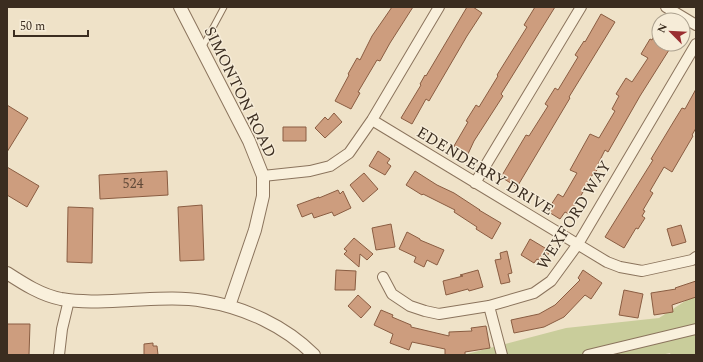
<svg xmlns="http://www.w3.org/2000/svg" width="703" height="362" viewBox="0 0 703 362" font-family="Spectral,serif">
<rect width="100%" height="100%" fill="#efe2c8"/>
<path fill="#c9cd9b" d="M 696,294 L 696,355 L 671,355 L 670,353 L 661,355 L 463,355 L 566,328 L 659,318 Z"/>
<path fill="#cd9d7e" stroke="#8a5d42" d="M 392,7 L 413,7 L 390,43 L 380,61 L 377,60 L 358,92 L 360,93 L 351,109 L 335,101 L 349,75 L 348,74 L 357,58 L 360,60 L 372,36 Z
M 467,7 L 473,7 L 482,13 L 467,36 L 429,101 L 426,99 L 412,124 L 401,118 L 421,85 L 420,84 L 425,75 L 426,76 Z
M 535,7 L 555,7 L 501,94 L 503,96 L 474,141 L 468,154 L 454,146 L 468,122 L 466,121 L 476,105 L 479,107 L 498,76 L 497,75 L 527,27 L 524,25 Z
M 601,14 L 615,22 L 569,97 L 570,98 L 517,187 L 501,177 L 526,135 L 529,136 L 548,106 L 545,104 L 555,88 L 558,90 L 578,57 L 575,55 L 584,41 L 585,42 Z
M 659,26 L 659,44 L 669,50 L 640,96 L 608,152 L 605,150 L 598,164 L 600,165 L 595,173 L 594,172 L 578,201 L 577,201 L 569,214 L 565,212 L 560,219 L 547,211 L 558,194 L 563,197 L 577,173 L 570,170 L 590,134 L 599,138 L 615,111 L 612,109 L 619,96 L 616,94 L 626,78 L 632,82 L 648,58 L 641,54 L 650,39 L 652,40 Z
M 696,89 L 696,128 L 692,135 L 693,136 L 672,172 L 664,167 L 650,191 L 653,193 L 643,210 L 645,211 L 642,216 L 645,218 L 638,229 L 636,228 L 624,248 L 605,237 L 653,160 L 651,159 L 674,121 L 682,108 L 685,109 Z
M 7,105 L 28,118 L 7,152 Z
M 334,113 L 342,122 L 325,138 L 315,128 L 325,117 L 328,120 Z
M 283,127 L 306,127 L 306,141 L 283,141 Z
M 378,151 L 390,159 L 387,163 L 391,166 L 385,175 L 369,166 Z
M 7,167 L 39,186 L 27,207 L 7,195 Z
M 167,171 L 168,195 L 100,199 L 99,175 Z
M 415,171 L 437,185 L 454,193 L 480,210 L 479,210 L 501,223 L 492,239 L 476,229 L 477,227 L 454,212 L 455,210 L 423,194 L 422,195 L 406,185 Z
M 364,173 L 378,189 L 363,202 L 350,185 Z
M 338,190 L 340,194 L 343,191 L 351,208 L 334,216 L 332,212 L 314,218 L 312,213 L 302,217 L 297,205 L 319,197 L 319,198 Z
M 202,205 L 204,260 L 180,261 L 178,207 Z
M 68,207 L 93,208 L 92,263 L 67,262 Z
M 391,224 L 395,247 L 376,250 L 372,228 Z
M 681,225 L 686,242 L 672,246 L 667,229 Z
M 407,232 L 420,239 L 420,240 L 444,250 L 437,265 L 427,260 L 424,267 L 414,262 L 416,257 L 399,249 Z
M 354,238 L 373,254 L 367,260 L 360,254 L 359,267 L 344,254 L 347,251 L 344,249 Z
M 530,239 L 550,251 L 543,263 L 537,259 L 534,263 L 521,255 Z
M 507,251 L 512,273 L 508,274 L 510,282 L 501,284 L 495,260 L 501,259 L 500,253 Z
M 336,270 L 356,271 L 355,290 L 335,290 Z
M 478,270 L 483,287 L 469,291 L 468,289 L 446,295 L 443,281 L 463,276 L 460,275 Z
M 583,270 L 602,283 L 591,299 L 585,295 L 564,317 L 544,327 L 514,333 L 511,320 L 539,314 L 555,305 L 580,280 L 578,278 Z
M 696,281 L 696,297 L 672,305 L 673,312 L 654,315 L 651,293 L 676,289 L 675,288 Z
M 624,290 L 643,294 L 638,318 L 619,315 Z
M 358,295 L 371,307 L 361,318 L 348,306 Z
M 381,310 L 393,315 L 392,317 L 411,325 L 411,327 L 449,336 L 449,332 L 472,331 L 471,328 L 486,326 L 490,348 L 465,352 L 465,355 L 445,355 L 445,349 L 412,342 L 409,350 L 390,343 L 393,334 L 374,325 Z
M 7,324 L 30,324 L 29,355 L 7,355 Z
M 153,343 L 153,346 L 157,346 L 158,355 L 144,355 L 144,344 Z"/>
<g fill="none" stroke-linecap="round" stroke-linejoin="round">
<g stroke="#8b745d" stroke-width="7">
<path id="service" d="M 202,48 L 224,7"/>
</g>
<g stroke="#8b745d" stroke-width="12">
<path id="minor" d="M 666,7 L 696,25
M 372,120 L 607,262 L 620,267 L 642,271 L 692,260 L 696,257
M 263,176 L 310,171 L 330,166 L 349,153 L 372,120 L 439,7
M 475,183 L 581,7
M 383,277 L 392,294 L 410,306 L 425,311 L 439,314 L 489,306 L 534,293 L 551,281 L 578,244 L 696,44
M 489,306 L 502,355
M 59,355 L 62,329 L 69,300
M 588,355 L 696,329"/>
</g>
<g stroke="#8b745d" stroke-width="14">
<path id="tertiary" d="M 180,7 L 249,141 L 263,176 L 263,196 L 255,230 L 229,306
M 7,273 C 24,284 41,295 61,299 C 84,303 108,301 131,300 C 155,299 180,297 204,301 C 244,307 285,326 314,355"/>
</g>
<use href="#service" stroke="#f9f0dc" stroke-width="5"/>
<use href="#minor" stroke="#f9f0dc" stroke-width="10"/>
<use href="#tertiary" stroke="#f9f0dc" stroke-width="12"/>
</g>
<g text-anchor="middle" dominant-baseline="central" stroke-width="3" stroke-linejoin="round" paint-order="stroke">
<g font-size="14" fill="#604938">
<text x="133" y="183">524</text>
</g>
<g font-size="16" fill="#3b2d20" stroke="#f6ecd8">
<text transform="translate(240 92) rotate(64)">SIMONTON ROAD</text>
<text transform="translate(485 171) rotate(31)">EDENDERRY DRIVE</text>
<text transform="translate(574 215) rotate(-58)">WEXFORD WAY</text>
</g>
</g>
<rect width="703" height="362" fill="none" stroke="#3b2d20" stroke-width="16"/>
<g transform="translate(671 32) rotate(294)"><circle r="19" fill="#f6ecd8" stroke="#aba08e"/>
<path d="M0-3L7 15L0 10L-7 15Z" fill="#9a2d30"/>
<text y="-6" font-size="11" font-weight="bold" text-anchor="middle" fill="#3b2d20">N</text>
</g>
<path d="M14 30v6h74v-6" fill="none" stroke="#3b2d20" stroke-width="2"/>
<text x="20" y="30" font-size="12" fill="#3b2d20" stroke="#f6ecd8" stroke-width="3" paint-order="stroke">50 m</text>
</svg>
